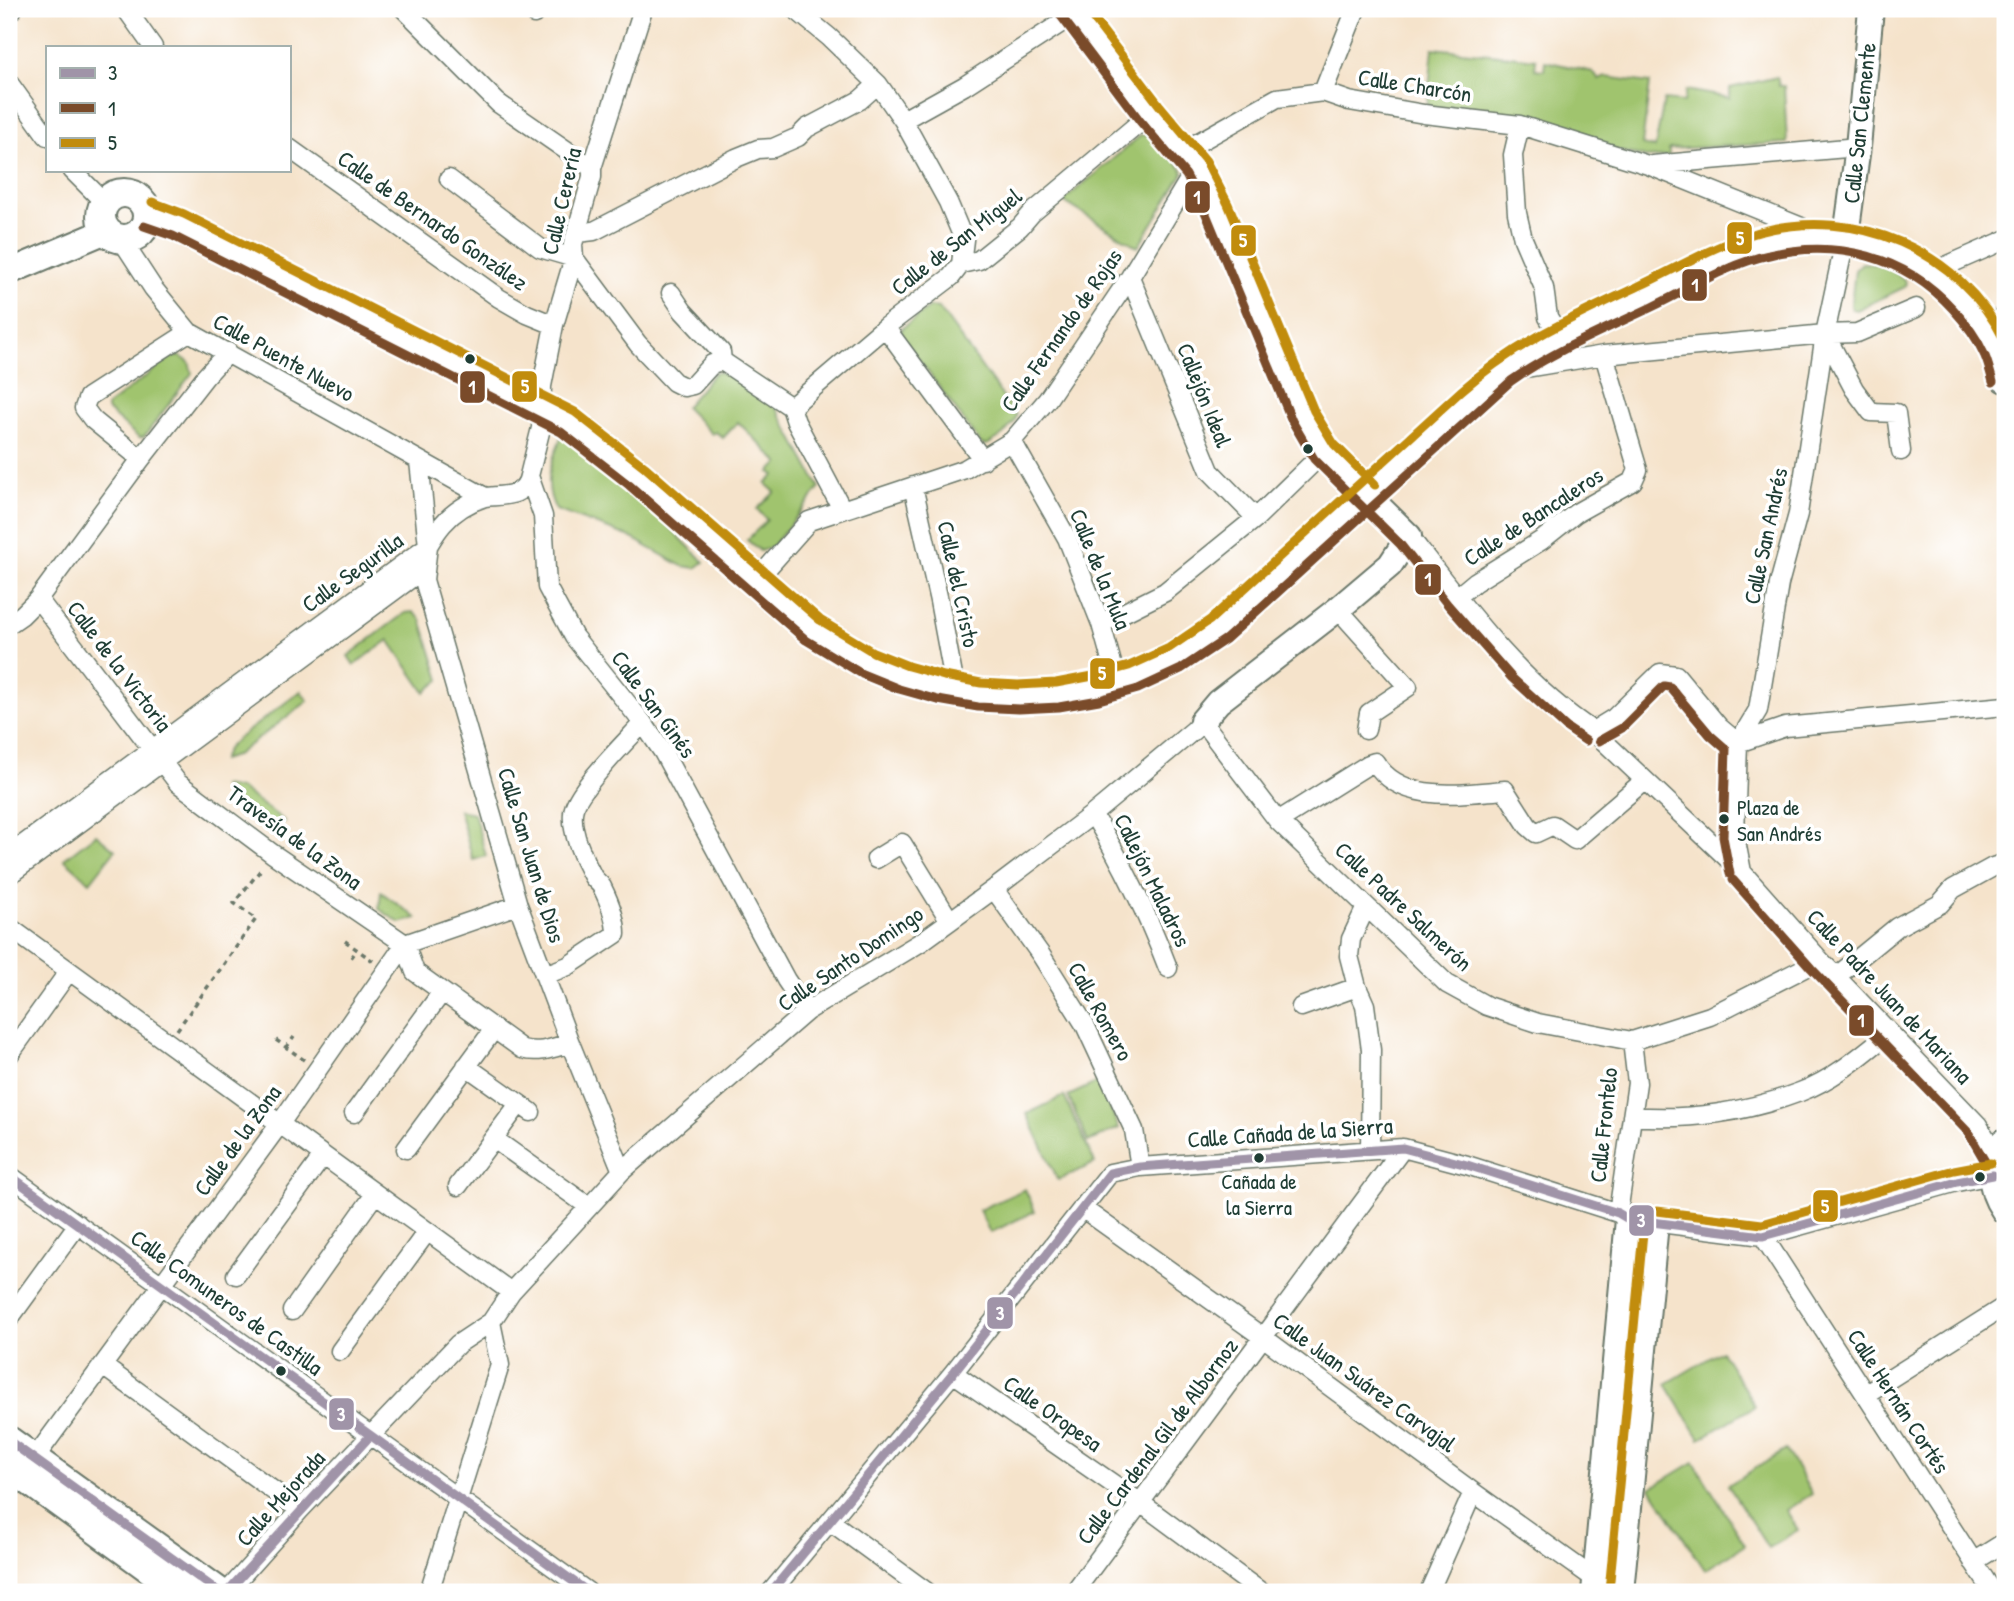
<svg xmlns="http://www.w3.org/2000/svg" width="2014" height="1601" viewBox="0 0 2014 1601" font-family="'Patrick Hand',sans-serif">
<rect width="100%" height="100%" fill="#fff"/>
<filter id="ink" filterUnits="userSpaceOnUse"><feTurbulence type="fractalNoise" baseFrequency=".0143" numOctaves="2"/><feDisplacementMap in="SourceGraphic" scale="14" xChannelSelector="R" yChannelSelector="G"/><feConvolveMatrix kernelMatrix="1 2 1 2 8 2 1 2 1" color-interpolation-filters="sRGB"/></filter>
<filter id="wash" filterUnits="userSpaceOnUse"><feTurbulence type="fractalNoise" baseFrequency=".00686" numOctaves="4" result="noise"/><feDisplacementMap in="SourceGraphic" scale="28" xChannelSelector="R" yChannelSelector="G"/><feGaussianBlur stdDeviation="1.57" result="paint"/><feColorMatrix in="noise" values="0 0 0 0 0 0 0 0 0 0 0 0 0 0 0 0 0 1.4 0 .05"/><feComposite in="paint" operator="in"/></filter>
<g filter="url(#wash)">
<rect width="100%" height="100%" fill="#f5e3cb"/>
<path fill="#a0c46e" stroke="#608051" stroke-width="2" d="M 1433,48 L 1536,59 L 1535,69 L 1544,70 L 1545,61 L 1593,72 L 1599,80 L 1606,77 L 1650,83 L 1642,145 L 1655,148 L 1664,100 L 1684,102 L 1686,90 L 1730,98 L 1730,88 L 1777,77 L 1779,86 L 1784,86 L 1787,143 L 1669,149 L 1669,156 L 1650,158 L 1427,108 Z
M 1141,135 L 1148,135 L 1182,168 L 1183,173 L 1138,247 L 1063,201 Z
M 1862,263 C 1875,263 1898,271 1906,282 L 1905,287 L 1857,310 L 1852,309 L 1851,304 L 1855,270 Z
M 930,307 L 939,308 L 1016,415 L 1015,421 L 1003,435 L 987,445 L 981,444 L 901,335 L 902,328 Z
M 180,356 L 189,362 L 192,373 L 144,437 L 139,438 L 107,410 L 107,406 L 171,357 Z
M 715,372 L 728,373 L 777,409 L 820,488 L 772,547 L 760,551 L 747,540 L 767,520 L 757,509 L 775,492 L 766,484 L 775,475 L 770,472 L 779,463 L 738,422 L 723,438 L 716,432 L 712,434 L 685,407 Z
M 562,436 L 628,485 L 704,562 L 696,568 L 682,566 L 628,536 L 556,510 C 542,484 551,461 562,436 Z
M 413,612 L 421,619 L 440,680 L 425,692 L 389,640 L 354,665 L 348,656 L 405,613 Z
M 301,691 L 308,701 L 235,756 L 222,760 L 227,749 L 236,740 Z
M 222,786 L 241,789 L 285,821 L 270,829 L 231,800 Z
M 459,810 L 474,813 L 486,856 L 473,860 Z
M 96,834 L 115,850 L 90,882 L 64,859 Z
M 381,892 L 417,918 L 400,923 L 379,909 Z
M 1098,1082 L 1119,1128 L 1088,1142 L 1068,1096 Z
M 1064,1096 L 1095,1163 L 1058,1180 L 1027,1114 Z
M 1025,1189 L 1035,1211 L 990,1233 L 979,1210 Z
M 1721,1351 L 1755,1406 L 1700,1439 L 1666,1384 Z
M 1786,1450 L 1812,1494 L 1786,1510 L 1798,1530 L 1768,1548 L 1728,1485 Z
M 1694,1462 L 1745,1545 L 1705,1570 L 1651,1488 Z"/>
</g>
<g filter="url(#ink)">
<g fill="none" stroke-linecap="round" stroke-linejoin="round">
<g stroke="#6a7769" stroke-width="21">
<path id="street" d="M 126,9 L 153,47
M 404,9 L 498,103 L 592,168
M 643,9 L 592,168 L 592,177 L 573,244 L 574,258 L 554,325 L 542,386 L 541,428 L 529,476 L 543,516 L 547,587 L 574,637 L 643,723 L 663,752 L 786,980 L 807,1011
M 795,9 L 829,37 L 878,84 L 903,120 L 948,202 L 964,240 L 961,264
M 1071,9 L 1150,114 L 1196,168 L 1217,209 L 1303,416 L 1324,452 L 1366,494
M 9,11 L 13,9
M 534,14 L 537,9
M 9,83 L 47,136
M 1323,92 L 1356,9
M 903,120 L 964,86 L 1075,14
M 1520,125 L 1513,155 L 1517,213 L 1523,239 L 1544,288 L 1548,317 L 1560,337
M 289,148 L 499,298 L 527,314 L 554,325
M 1183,151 L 1277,98 L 1323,92 L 1349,101 L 1424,114 L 1520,125 L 1648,165 L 1814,232
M 1652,165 L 1858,147
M 72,170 L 105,203
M 449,179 L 540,248 L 574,258 L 638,344 L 674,382 L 684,387 L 693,385 L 712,364 L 722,361 L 791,407 L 796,422 L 842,509
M 577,233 L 594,231 L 736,158 L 758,149 L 773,148 L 798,137 L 807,128 L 860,100 L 878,84
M 1846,236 L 1825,334 L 1857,333 L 1916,308
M 121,239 L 153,288 L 189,332 L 485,497 C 502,495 525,498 529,476
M 1932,272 L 2005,240
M 1130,277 L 1210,471 L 1256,518
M 671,293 L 683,311 L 721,352 L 722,361
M 1976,317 L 2005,321
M 885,327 L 983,460
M 189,332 L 88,397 L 84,408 L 93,420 L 141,459 L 205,377 L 228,352
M 1825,334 L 1854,389 L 1871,412 L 1896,413 L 1901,451
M 1514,370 L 1604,355 L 1825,334
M 791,407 L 885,327 L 951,277 L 961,264 L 979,260 L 1020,227 L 1032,213 L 1150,114
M 1012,441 L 1067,538 L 1101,624 L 1117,681
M 419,461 L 428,546 L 424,580 L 518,905 L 570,1043 L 622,1171
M 913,486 L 939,601 L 956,692
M 1409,536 C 1461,603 1520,684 1593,731 L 1742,872 L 1820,960 L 1978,1125 L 1997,1157
M 755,582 L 809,521 L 965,469 L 1012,441 L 1047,400 L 1130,277 L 1196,168
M 1457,597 L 1475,582 L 1542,540 L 1576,513 L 1633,481 L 1638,470 L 1604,355
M 38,599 L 178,783 L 273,854 L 405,944 L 415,972 L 522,1049 C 539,1054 553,1048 570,1043
M 1338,609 L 1408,687 L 1369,713 L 1366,730
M 9,624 L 22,615 L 38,599 L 141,459
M 1101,624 L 1165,592 L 1256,518 L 1324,452
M 1593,731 L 1614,718 L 1660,673 L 1676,675 L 1719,727 L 1738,743 L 1735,836 L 1742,872
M 1738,743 L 1758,710 L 1779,584 L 1798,514 L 1825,334
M 1738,743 L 1785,727 L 2005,706
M 1093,814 C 1123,864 1147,913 1168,968
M 1278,821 L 1369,764 L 1375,762 C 1401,805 1463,793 1505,790 L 1528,826 L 1536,833 L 1553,825 L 1575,840 L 1645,780
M 9,855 L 422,550
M 876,859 L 902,843 L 950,921
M 9,875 L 410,579 C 430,542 441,511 485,497
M 994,889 L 1041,955 L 1085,1025 L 1134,1130 L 1140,1167
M 1366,907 L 1351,939 L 1349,956 L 1357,987 L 1365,1005 L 1371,1050 L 1370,1150
M 9,927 L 511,1292
M 545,975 L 568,966 L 616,934 C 616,918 609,901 602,887 C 599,882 594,880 592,875 C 583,859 571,831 573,813 C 574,792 628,740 643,723
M 1837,976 L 1897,927 L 1940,904 L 1953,889 L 1993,867 L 2005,863
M 1301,1007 L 1357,987
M 9,1055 L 69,971
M 466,1066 L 531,1112
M 354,1113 L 442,992
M 1632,1116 C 1688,1121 1747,1112 1800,1092 C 1833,1080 1862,1055 1889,1033
M 494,1139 L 588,1206
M 406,1149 L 494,1029
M 9,1175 L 588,1592
M 458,1186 L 519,1104
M 1082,1208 L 1264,1338 L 1473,1492 L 1595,1579 L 1620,1592
M 1618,1213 L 1637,1083 L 1632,1041
M 1763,1236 L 1993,1592
M 236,1275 L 323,1156
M 292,1311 L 375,1194
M 9,1319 L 78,1224
M 340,1351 L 426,1233
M 103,1366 L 300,1510
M 953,1373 L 1142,1504 L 1261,1592
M 1866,1394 L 2005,1306
M 34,1459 L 279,1125 L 405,944 L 518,905
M 830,1521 L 927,1592
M 1973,1562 L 2005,1542
M 227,1592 L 300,1510 L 458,1344 L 491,1322 L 511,1292 L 622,1171 L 807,1011 L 921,942 L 994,889 L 1093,814 L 1194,730 L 1202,721 L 1278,821 L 1447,984 L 1487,1006 L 1538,1023 L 1632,1041 L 1710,1016 L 1820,960
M 429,1592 L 500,1365 L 491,1322
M 771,1592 L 953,1373 L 1110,1173 L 1140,1167 L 1403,1148 L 1467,1165 L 1618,1213 L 1628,1219 L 1763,1236 L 1957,1182 L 1993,1175
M 1074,1592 L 1403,1148
M 1429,1592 L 1473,1492"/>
</g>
<g stroke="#6a7769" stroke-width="28">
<path id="secondary" d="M 1846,236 L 1858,147 L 1871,9
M 9,272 L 106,231
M 1202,721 L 1218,702 L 1338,609 L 1390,565 L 1409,536 L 1366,494
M 1594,1592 L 1628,1219
M 1621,1592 L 1656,1223"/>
</g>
<g stroke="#6a7769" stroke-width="32">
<path id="primary" d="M101 216a23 23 0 1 1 46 0a23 23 0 1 1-46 0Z
M 148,214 L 178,225 L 568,422 L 637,476 L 813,630 C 831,641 849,653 868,663 C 961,708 1076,709 1169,662 C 1186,653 1202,641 1218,630 C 1283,570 1348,511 1414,452 C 1444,425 1472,395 1504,371 C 1547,339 1597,320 1645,297 C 1683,279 1725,253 1765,243 C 1858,218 1947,259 1993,343 C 1998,354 2001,367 2005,378
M 2005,1143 C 1990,1164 1990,1188 2005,1209
M 9,1441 L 219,1592
M 9,1466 L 182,1592"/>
</g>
<path stroke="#6a7769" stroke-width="3.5" stroke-dasharray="5 5" stroke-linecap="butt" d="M 345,941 L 373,961
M 351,958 L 357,950
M 177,1030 L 256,919 L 234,903 L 263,867
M 276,1040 L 304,1060
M 286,1048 L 294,1037"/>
<use href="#street" stroke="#fff" stroke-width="18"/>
<use href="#secondary" stroke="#fff" stroke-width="24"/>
<use href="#primary" stroke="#fff" stroke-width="28"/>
<g stroke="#fff" stroke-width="14">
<path id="bus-1" d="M 9,1175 L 588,1592
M 9,1441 L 219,1592
M 227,1592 L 370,1436
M 771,1592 L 953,1373 L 1110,1173 L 1140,1167 L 1403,1148 L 1467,1165 L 1618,1213 L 1628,1219 L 1763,1236 L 1957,1182 L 1993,1175"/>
</g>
<g stroke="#fff" stroke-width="14">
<path id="bus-2" d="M 1061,16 L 1140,121 L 1186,175 L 1206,214 L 1292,421 L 1314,459 L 1400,544 L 1448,605 L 1512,678 L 1567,728 L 1586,741
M 144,226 L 173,236 L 561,432 L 629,485 L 806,640 L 862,674 L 899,689 L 938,700 L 978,707 L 1019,709 L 1059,707 L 1099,700 L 1138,689 L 1181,669 L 1226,639 L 1511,381 C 1555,350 1604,330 1652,307 C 1690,289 1727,264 1769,255 C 1836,239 1905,256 1953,309 C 1964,321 1976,336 1983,352 C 1988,361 1990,372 1993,382
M 1599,741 L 1622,728 L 1664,686 L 1670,687 L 1710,735 L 1726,749 L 1723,837 L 1730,874
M 1733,880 L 1811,968 L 1968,1132 L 1986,1163"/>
</g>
<g stroke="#fff" stroke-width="14">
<path id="bus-3" d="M 1086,9 L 1160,106 L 1206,161 L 1228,204 L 1314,411 L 1334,444 L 1375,485
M 152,202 L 184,214 L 575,412 L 645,467 L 820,620 L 873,652 L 908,666 L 944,676 L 981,683 L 1018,685 L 1056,683 L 1093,676 L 1129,666 L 1169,648 L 1210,620 L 1461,391 C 1516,342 1574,317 1639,286 C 1678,268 1716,244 1759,232 C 1856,206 1960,250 2005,341
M 1657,1211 L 1762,1224 L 1954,1170 L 1991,1163
M 1609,1591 L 1644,1222"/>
</g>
<use href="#bus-1" stroke="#a094a8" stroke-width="9"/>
<use href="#bus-2" stroke="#7a4b2a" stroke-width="9"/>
<use href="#bus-3" stroke="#c18c0d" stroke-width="9"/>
</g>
</g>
<g fill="#1f3d34" stroke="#fff" stroke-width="2.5">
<circle cx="470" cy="359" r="6"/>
<circle cx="1308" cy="449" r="6"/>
<circle cx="1724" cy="819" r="6"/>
<circle cx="1259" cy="1158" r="6"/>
<circle cx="1980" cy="1177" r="6"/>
<circle cx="281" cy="1371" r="6"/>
</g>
<g text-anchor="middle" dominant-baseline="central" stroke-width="7" stroke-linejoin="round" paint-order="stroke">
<g font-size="21" fill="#1f3d34" stroke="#fff" text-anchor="start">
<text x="1737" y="807">Plaza de<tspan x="1737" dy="26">San Andrés</tspan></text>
<text x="1259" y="1181" text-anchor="middle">Cañada de<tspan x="1259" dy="26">la Sierra</tspan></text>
</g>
<g font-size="23" fill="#1f3d34" stroke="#fff">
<text transform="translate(1415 85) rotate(9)">Calle Charcón</text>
<text transform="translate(1859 123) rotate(-84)">Calle San Clemente</text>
<text transform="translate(561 201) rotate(-77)">Calle Cerería</text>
<text transform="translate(433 220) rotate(35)">Calle de Bernardo González</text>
<text transform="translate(956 241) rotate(-38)">Calle de San Miguel</text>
<text transform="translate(1061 330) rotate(-55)">Calle Fernando de Rojas</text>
<text transform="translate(284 357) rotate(29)">Calle Puente Nuevo</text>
<text transform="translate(1205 395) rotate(68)">Callejón Ideal</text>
<text transform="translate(1533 516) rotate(-33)">Calle de Bancaleros</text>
<text transform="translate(1765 536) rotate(-78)">Calle San Andrés</text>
<text transform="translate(1101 569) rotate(68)">Calle de la Mula</text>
<text transform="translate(352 572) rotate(-36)">Calle Segurilla</text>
<text transform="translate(959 584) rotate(78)">Calle del Cristo</text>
<text transform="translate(120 666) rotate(53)">Calle de la Victoria</text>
<text transform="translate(654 704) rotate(54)">Calle San Ginés</text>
<text transform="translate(295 837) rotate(36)">Travesía de la Zona</text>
<text transform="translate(532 855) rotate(73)">Calle San Juan de Dios</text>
<text transform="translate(1153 880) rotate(64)">Callejón Maladros</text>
<text transform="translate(1404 906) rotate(43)">Calle Padre Salmerón</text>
<text transform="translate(850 958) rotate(-34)">Calle Santo Domingo</text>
<text transform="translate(1890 996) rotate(47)">Calle Padre Juan de Mariana</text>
<text transform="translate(1101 1011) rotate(61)">Calle Romero</text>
<text transform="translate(1603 1125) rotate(-84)">Calle Frontelo</text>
<text transform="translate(1290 1132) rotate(-4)">Calle Cañada de la Sierra</text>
<text transform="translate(237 1140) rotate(-54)">Calle de la Zona</text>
<text transform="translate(227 1302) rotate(36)">Calle Comuneros de Castilla</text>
<text transform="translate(1365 1382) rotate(36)">Calle Juan Suárez Carvajal</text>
<text transform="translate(1899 1401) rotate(57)">Calle Hernán Cortés</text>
<text transform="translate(1053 1413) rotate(35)">Calle Oropesa</text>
<text transform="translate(1157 1441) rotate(-53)">Calle Cardenal Gil de Albornoz</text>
<text transform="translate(280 1498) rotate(-48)">Calle Mejorada</text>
</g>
</g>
<g stroke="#fff" stroke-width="2.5">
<rect x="1184" y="180" width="27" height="34" rx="7" fill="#7a4b2a"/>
<rect x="1726" y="221" width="27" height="34" rx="7" fill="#c18c0d"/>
<rect x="1230" y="224" width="27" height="33" rx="7" fill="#c18c0d"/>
<rect x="1681" y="268" width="27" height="34" rx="7" fill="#7a4b2a"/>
<rect x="511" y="370" width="27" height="33" rx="7" fill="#c18c0d"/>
<rect x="459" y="370" width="27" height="34" rx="7" fill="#7a4b2a"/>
<rect x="1414" y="563" width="28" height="33" rx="7" fill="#7a4b2a"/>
<rect x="1089" y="657" width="27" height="33" rx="7" fill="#c18c0d"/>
<rect x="1848" y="1004" width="27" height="33" rx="7" fill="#7a4b2a"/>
<rect x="1812" y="1189" width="27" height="34" rx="7" fill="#c18c0d"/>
<rect x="1628" y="1204" width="27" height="33" rx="7" fill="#a094a8"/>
<rect x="986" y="1296" width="28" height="34" rx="7" fill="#a094a8"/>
<rect x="328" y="1397" width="27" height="34" rx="7" fill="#a094a8"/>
</g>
<g font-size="19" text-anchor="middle" font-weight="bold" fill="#fff">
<text x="1197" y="204">1</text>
<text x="1740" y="245">5</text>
<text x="1243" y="247">5</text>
<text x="1695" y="292">1</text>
<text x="525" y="393">5</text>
<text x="472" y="394">1</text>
<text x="1428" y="586">1</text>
<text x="1102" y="680">5</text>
<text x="1861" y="1027">1</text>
<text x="1825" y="1213">5</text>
<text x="1641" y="1227">3</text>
<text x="1000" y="1320">3</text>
<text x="341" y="1421">3</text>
</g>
<rect width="2014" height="1601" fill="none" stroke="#fff" stroke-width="35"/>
<rect x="46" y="46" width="245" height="126" fill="#ffffff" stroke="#a5b1ae" stroke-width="2"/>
<rect x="60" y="68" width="35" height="10" fill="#a094a8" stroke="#a5b1ae" stroke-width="2"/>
<text x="108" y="80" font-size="21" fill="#1f3d34">3</text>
<rect x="60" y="103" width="35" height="10" fill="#7a4b2a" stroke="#a5b1ae" stroke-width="2"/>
<text x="108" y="116" font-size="21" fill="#1f3d34">1</text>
<rect x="60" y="138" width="35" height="10" fill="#c18c0d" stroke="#a5b1ae" stroke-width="2"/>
<text x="108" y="150" font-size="21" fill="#1f3d34">5</text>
</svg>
